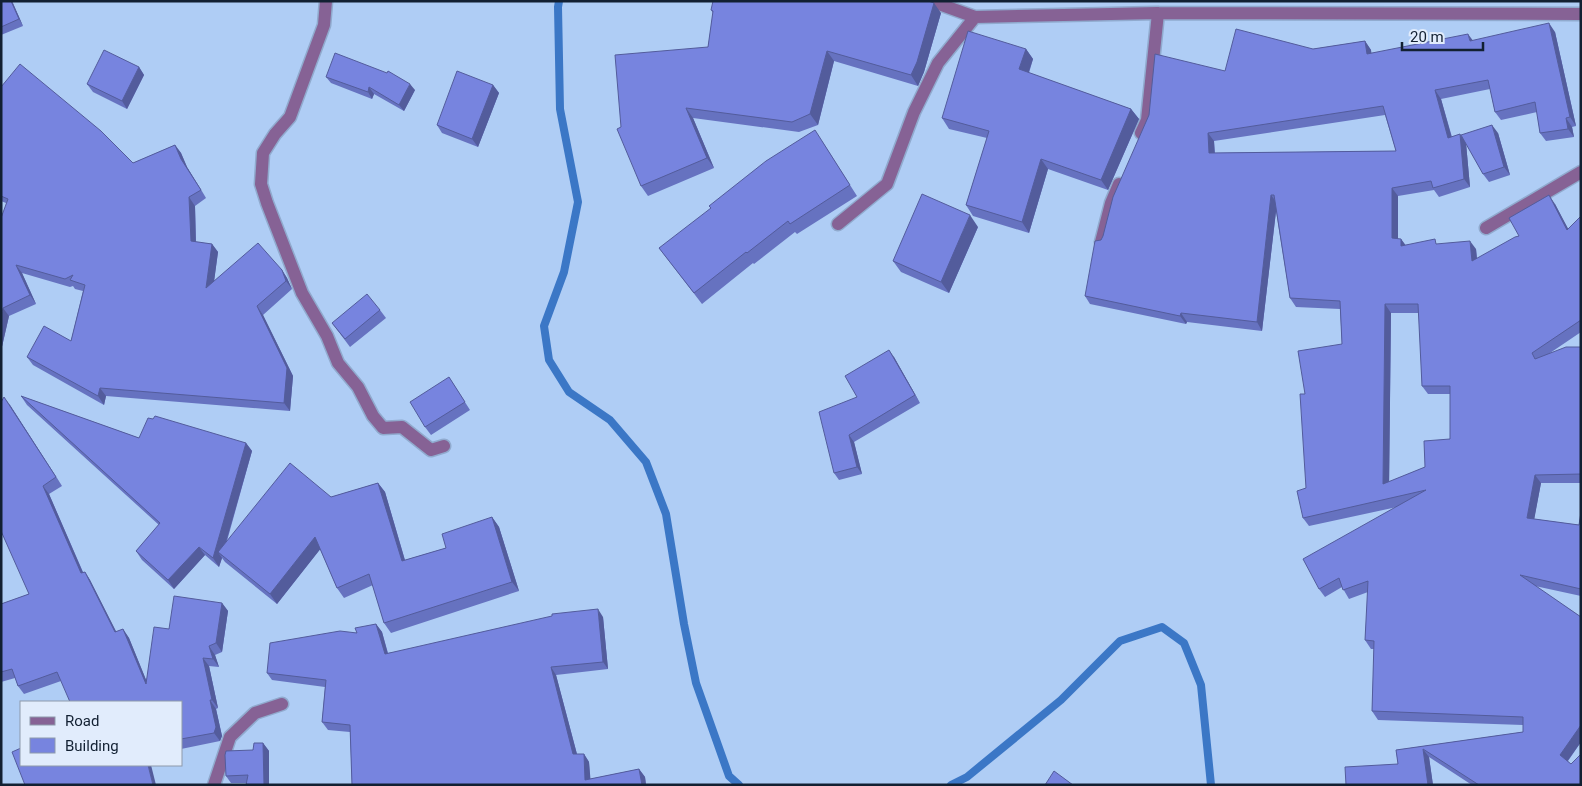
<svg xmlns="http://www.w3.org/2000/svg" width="1582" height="786" viewBox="0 0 1582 786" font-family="Roboto,sans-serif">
<rect width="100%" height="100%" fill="#afcdf5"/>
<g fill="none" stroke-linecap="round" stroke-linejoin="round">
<path stroke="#3b77c6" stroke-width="8" d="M 559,1 L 558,7 L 560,109 L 578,202 L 564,272 L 544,326 L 549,360 L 569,392 L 610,420 L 646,462 L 666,514 L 684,624 L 696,683 L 729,776 L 739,785
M 951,785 L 967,777 L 1061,700 L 1120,641 L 1162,627 L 1184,643 L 1201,685 L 1211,785"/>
<g stroke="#90aace" stroke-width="15">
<path id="minor" d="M 326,1 L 324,25 L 290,117 L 275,134 L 263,153 L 261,184 L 267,203 L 302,293 L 327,336 L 338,363 L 358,387 L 373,416 L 383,428 L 402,427 L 431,450 L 444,446
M 931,1 L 975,17 L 1158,13 L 1581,14
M 1141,133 L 1147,120 L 1158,13
M 838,224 L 887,184 L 914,112 L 938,63 L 975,17
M 1486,228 L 1581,172
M 1101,242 L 1111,203 L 1119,184
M 214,785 L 230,737 L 255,713 L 282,704"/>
</g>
<use href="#minor" stroke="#866295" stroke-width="12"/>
</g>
<path fill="#6672c0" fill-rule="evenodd" d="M 1,1 L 12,1 L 23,26 L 1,35 Z
M 711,10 L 941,13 L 924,72 L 918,86 L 834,61 L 818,125 L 799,132 L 693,118 L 714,168 L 648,196 L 641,186 L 621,127 L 708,47 L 713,13 Z
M 1555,32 L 1576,126 L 1572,127 L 1574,137 L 1546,141 L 1540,133 L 1537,112 L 1501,120 L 1495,112 L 1490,89 L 1441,99 L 1452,137 L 1460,134 L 1465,141 L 1498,133 L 1510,175 L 1489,182 L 1483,174 L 1466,143 L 1470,187 L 1439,197 L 1434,190 L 1398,196 L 1398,239 L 1401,239 L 1405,245 L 1438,244 L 1476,249 L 1477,259 L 1519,236 L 1555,204 L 1568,229 L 1581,216 L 1581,332 L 1550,353 L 1581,347 L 1581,483 L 1541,483 L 1534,519 L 1579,525 L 1581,512 L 1581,596 L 1535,586 L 1581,617 L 1581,742 L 1568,761 L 1581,785 L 1472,785 L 1429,757 L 1433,785 L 1346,785 L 1398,764 L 1396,750 L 1523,732 L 1523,725 L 1378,720 L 1372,711 L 1374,649 L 1371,649 L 1365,640 L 1368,592 L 1349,599 L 1342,587 L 1325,597 L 1319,589 L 1397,507 L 1309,526 L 1303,518 L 1306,488 L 1305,394 L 1342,344 L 1340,309 L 1296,307 L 1290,298 L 1276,211 L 1262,331 L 1187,322 L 1186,324 L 1090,304 L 1085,296 L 1101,240 L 1225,71 L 1313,49 L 1365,41 L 1371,50 L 1371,53 ZM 1385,115 L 1396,151 L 1215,153 L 1214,141 ZM 1391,313 L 1419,313 L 1422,386 L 1428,394 L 1450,394 L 1450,439 L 1425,467 L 1389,482 Z
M 1026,49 L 1033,59 L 1029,73 L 1131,109 L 1139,119 L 1108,190 L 1048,169 L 1029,233 L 973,216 L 966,205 L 987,138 L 949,129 L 942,118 Z
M 139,67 L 144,75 L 127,109 L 93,92 L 87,84 Z
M 326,77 L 415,90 L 404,111 L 374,94 L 372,99 L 331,83 Z
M 493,85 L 499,93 L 478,147 L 442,133 L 437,125 Z
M 1,87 L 133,163 L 175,145 L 181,153 L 187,167 L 206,198 L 195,206 L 196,242 L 212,244 L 218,252 L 214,281 L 282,270 L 287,278 L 292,289 L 263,315 L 293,376 L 290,411 L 106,396 L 104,405 L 33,365 L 27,357 L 71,341 L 83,291 L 75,289 L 73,286 L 70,287 L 22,273 L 36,304 L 9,316 L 1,351 L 6,203 L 1,201 Z
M 822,141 L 857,196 L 797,234 L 795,232 L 754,264 L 753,263 L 702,304 L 659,248 Z
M 978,227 L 949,293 L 901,272 L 893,261 Z
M 380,310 L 386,318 L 350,347 L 332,323 Z
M 894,357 L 920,403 L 854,442 L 862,474 L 839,480 L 834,473 L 857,397 Z
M 449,377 L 470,410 L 431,435 L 425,427 Z
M 21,396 L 139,438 L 246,443 L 252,451 L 227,541 L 331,497 L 378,483 L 385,492 L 405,560 L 446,548 L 492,517 L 499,527 L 519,591 L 391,633 L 384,623 L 373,585 L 344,598 L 337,588 L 320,549 L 277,604 L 225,562 L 222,558 L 219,567 L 205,555 L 174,589 L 142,560 L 136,551 L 159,525 L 27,405 Z
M 10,405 L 62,486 L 49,494 L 83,572 L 85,572 L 90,580 L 116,632 L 123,629 L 129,638 L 146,680 L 169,629 L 222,603 L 228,611 L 222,652 L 215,655 L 219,667 L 209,666 L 218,708 L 216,709 L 222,736 L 220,741 L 181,749 L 181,702 L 61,681 L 24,694 L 18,686 L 15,678 L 1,682 L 1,604 L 29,594 Z
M 603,617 L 608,669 L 556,675 L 577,754 L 584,754 L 589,762 L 590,779 L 639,769 L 645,777 L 646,785 L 352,785 L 350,732 L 328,730 L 322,722 L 325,687 L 272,680 L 267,673 L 376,624 L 382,632 L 388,653 Z
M 263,743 L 269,751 L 269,785 L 246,785 L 246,783 L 231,783 L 226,776 L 253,750 Z"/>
<path fill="#535c9c" d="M 11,1 L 12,1 L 23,26 L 19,19 Z
M 934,3 L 941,13 L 924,72 L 918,86 L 911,75 Z
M 1549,23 L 1555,32 L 1576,126 L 1570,117 Z
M 1468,34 L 1474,42 L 1470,41 Z
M 1365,41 L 1371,50 L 1373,62 L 1367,54 Z
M 1026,49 L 1033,59 L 1026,80 L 1019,69 Z
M 827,51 L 834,61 L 818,125 L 810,114 Z
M 139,67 L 144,75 L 127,109 L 122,101 Z
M 410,84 L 415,90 L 404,111 L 399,105 Z
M 493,85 L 499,93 L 478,147 L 472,139 Z
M 369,87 L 374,94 L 372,99 L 368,92 Z
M 1435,90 L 1441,99 L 1454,146 L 1448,138 Z
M 686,108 L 693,118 L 714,168 L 707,158 Z
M 1131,109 L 1139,119 L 1108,190 L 1101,180 Z
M 1566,118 L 1572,127 L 1574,137 L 1568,129 Z
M 1492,125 L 1498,133 L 1510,175 L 1504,167 Z
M 1208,133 L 1214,141 L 1215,162 L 1209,153 Z
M 1460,134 L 1466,143 L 1470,187 L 1464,179 Z
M 175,145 L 181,153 L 187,167 L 206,198 L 181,159 Z
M 1041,159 L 1048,169 L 1029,233 L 1022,222 Z
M 1392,188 L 1398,196 L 1398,247 L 1392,238 Z
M 1271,195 L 1277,203 L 1262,331 L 1257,322 Z
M 1549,195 L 1555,204 L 1573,238 L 1567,230 Z
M 189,197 L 195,206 L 196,249 L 191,241 Z
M 970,215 L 978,227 L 949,293 L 941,282 Z
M 1401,239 L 1407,247 L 1401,246 Z
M 1470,241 L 1476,249 L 1478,270 L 1472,261 Z
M 212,244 L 218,252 L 212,297 L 206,288 Z
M 16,265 L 22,273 L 36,304 L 30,295 Z
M 282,270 L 287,278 L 292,289 L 286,281 Z
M 1385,304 L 1391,313 L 1389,492 L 1383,484 Z
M 257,306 L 263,315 L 293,376 L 290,411 L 284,403 Z
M 3,308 L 9,316 L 1,351 L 1,317 Z
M 1181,313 L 1187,322 L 1186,324 L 1180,316 Z
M 889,350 L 894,357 L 920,403 L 915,395 Z
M 100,388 L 106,396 L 104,405 L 98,396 Z
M 4,397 L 10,405 L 62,486 L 56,477 Z
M 849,435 L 854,442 L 862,474 L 857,467 Z
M 246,443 L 252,451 L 222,556 L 218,552 L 222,558 L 219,567 L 213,558 Z
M 1535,475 L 1541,483 L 1533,526 L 1527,518 Z
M 378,483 L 385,492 L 408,571 L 402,561 Z
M 43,486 L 49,494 L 87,582 L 81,573 Z
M 492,517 L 499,527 L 519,591 L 512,582 Z
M 315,537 L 322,547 L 277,604 L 270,594 Z
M 199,547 L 205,555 L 174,589 L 168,580 Z
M 85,572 L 90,580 L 121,641 L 115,632 Z
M 222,603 L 228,611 L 222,652 L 216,643 Z
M 598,609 L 603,617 L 608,669 L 603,662 Z
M 376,624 L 382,632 L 390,662 L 385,654 Z
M 123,629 L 129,638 L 151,692 L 146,684 Z
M 209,646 L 215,655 L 219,667 L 213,659 Z
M 203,658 L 209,666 L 218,708 L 212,700 Z
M 551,667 L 556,675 L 579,762 L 573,754 Z
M 210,700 L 216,709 L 222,736 L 220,741 L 214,733 Z
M 1581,725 L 1581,742 L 1566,763 L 1560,755 Z
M 263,743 L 269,751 L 269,785 L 264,785 Z
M 1423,749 L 1429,757 L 1433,785 L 1428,785 Z
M 584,754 L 589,762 L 591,785 L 585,780 Z
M 148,765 L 151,765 L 156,785 L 153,785 Z
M 639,769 L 645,777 L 646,785 L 642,785 Z"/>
<path fill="#7784df" stroke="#535c9c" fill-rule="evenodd" d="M 1,1 L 11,1 L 19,19 L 1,27 Z
M 713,1 L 928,1 L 934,3 L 917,62 L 911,75 L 827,51 L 810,114 L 792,122 L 686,108 L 707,158 L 641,186 L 617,129 L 621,127 L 615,55 L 708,47 L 713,11 L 711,10 Z
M 1549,23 L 1570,117 L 1566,118 L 1568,129 L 1540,133 L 1535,102 L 1495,112 L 1488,80 L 1435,90 L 1448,138 L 1460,134 L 1464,179 L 1433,188 L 1431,181 L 1392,188 L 1392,238 L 1401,239 L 1401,246 L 1435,239 L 1436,244 L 1470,241 L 1472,261 L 1515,237 L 1519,236 L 1509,218 L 1549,195 L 1567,230 L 1581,216 L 1581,320 L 1532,353 L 1535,359 L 1566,347 L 1581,347 L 1581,474 L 1535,475 L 1527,518 L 1579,525 L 1581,512 L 1581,589 L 1520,575 L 1581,617 L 1581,725 L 1560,755 L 1571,764 L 1581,754 L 1581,785 L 1479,785 L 1423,749 L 1428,785 L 1346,785 L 1345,767 L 1398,764 L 1396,750 L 1523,732 L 1523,717 L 1372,711 L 1374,641 L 1365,640 L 1368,581 L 1343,590 L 1339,578 L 1319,589 L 1303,559 L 1426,490 L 1303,518 L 1297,491 L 1306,488 L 1300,394 L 1305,394 L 1298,351 L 1342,344 L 1340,301 L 1290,298 L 1274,195 L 1271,195 L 1257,322 L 1181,313 L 1180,316 L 1085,296 L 1095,241 L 1101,240 L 1103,236 L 1113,197 L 1149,115 L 1155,54 L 1225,71 L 1236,29 L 1313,49 L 1365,41 L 1367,54 L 1468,34 L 1470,41 ZM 1383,106 L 1396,151 L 1209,153 L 1208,133 ZM 1385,304 L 1418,304 L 1422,386 L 1450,386 L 1450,439 L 1424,441 L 1425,467 L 1383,484 Z
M 968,31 L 1026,49 L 1019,69 L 1131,109 L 1101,180 L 1041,159 L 1022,222 L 966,205 L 989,131 L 942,118 Z
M 104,50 L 139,67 L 122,101 L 87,84 Z
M 335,53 L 387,73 L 388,71 L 410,84 L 399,105 L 369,87 L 368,92 L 326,77 Z
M 20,64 L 101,131 L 133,163 L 175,145 L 181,159 L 201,190 L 189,197 L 191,241 L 212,244 L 206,288 L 258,243 L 282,270 L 286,281 L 257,306 L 287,368 L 284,403 L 100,388 L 98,396 L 27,357 L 44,326 L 71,341 L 85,285 L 70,280 L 73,275 L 65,279 L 16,265 L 30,295 L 3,308 L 1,317 L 1,218 L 8,199 L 1,196 L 1,87 Z
M 457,71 L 493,85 L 472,139 L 437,125 Z
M 1492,125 L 1504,167 L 1483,174 L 1461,135 Z
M 815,130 L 850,185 L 790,224 L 788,221 L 747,253 L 746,252 L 694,293 L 659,248 L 711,208 L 709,206 L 766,161 Z
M 922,194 L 970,215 L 941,282 L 893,261 Z
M 367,294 L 380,310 L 345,339 L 332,323 Z
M 889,350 L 915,395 L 849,435 L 857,467 L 834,473 L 819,412 L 857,397 L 845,376 Z
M 449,377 L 465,402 L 425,427 L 410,402 Z
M 21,396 L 139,438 L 148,418 L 153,419 L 155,416 L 246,443 L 213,558 L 199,547 L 168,580 L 136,551 L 160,523 Z
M 4,397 L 56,477 L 43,486 L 81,573 L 85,572 L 115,632 L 123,629 L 146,684 L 154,627 L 169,629 L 174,596 L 222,603 L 216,643 L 209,646 L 213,659 L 203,658 L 212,700 L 210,700 L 216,727 L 214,733 L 181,739 L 181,702 L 70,702 L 57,672 L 18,686 L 12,669 L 1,672 L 1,604 L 29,594 L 1,531 L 1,402 Z
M 290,463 L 331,497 L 378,483 L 402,561 L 446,548 L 442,534 L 492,517 L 512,582 L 384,623 L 369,574 L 337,588 L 315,537 L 270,594 L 218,552 Z
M 598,609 L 603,662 L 551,667 L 573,754 L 584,754 L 585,780 L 639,769 L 642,785 L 352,785 L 350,725 L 322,722 L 326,680 L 267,673 L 270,643 L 340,631 L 357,633 L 355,628 L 376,624 L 385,654 L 552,616 L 552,614 Z
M 254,743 L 263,743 L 264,785 L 246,785 L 248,775 L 226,776 L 225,755 L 226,751 L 253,750 Z
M 21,748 L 21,765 L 148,765 L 153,785 L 25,785 L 12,752 Z
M 1054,771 L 1073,785 L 1045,785 Z"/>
<rect width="1582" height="786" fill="none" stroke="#122032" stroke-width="5"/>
<rect x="20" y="701" width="162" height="65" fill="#e1ecfc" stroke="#8e9aab"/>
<rect x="30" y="717" width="25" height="8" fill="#866295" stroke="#8e9aab"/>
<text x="65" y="726" font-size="15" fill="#122032">Road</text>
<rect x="30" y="738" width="25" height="15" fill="#7784df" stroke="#8e9aab"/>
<text x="65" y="751" font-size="15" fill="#122032">Building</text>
<path d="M1402 42v8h81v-8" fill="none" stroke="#122032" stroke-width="2.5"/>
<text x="1410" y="42" font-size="15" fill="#122032" stroke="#e1ecfc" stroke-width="4" paint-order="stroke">20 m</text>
</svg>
